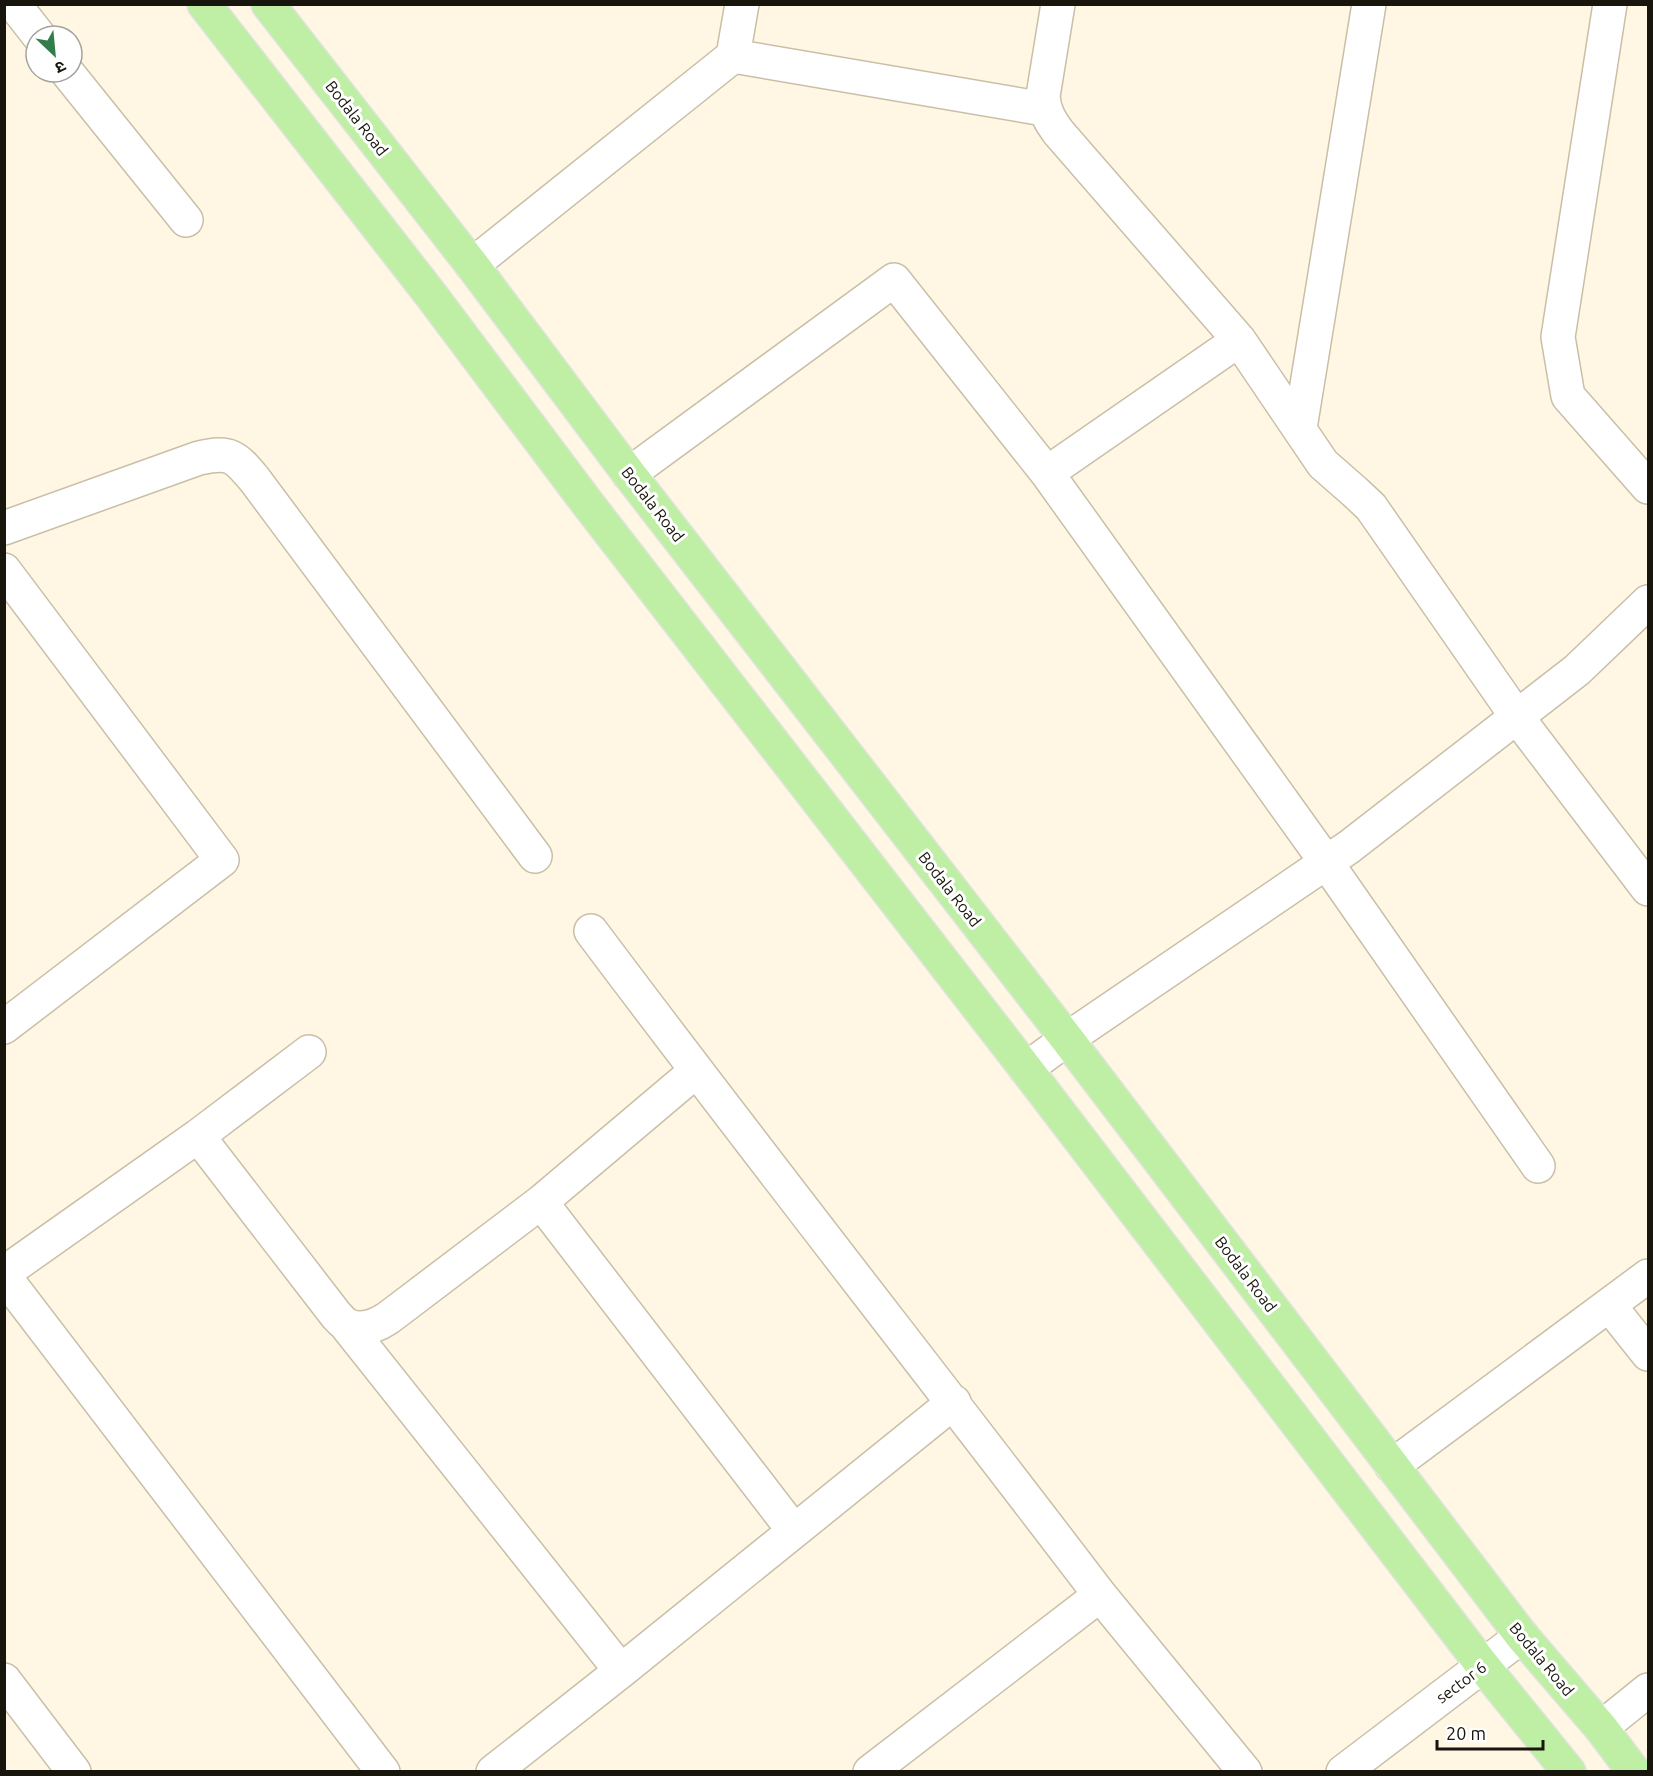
<svg xmlns="http://www.w3.org/2000/svg" width="1653" height="1776" viewBox="0 0 1653 1776" font-family="Ubuntu,'Noto Sans Devanagari',sans-serif">
<rect width="100%" height="100%" fill="#fff7e3"/>
<g fill="none" stroke-linecap="round" stroke-linejoin="round">
<g stroke="#c9bfa8" stroke-width="36">
<path id="minor" d="M 14,4 L 39,36
M 1058,4 L 1043,96 C 1044,111 1050,121 1059,133 L 1239,340 L 1323,464 L 1355,492 L 1371,507 L 1517,717 L 1648,889
M 1610,4 L 1558,337 L 1568,396 L 1648,487
M 733,56 L 742,4
M 67,72 L 186,220
M 472,265 L 733,56 L 1044,109
M 1300,428 L 1369,4
M 1047,473 L 1239,340
M 629,474 L 894,280 L 1047,473 L 1326,862 L 1538,1166
M 4,528 L 199,458 C 231,451 235,456 255,480 L 535,856
M 4,570 L 222,860 L 4,1027
M 591,931 C 758,1154 931,1373 1100,1595
M 1026,1069 L 1067,1039 L 1349,847 L 1577,670 L 1648,602
M 198,1136 L 336,1315 C 339,1318 343,1323 347,1325 C 361,1332 376,1326 388,1318 L 541,1202 L 696,1071
M 541,1202 L 794,1531
M 4,1273 L 198,1136 L 309,1052
M 4,1276 L 383,1772
M 1609,1305 L 1648,1354
M 346,1325 L 621,1671
M 1392,1466 L 1648,1276
M 4,1680 L 74,1772
M 1601,1728 L 1648,1690
M 493,1772 L 621,1671 L 954,1402
M 870,1772 L 1100,1595 L 1245,1772
M 1343,1772 L 1522,1636"/>
</g>
<g stroke="#e3e3e2" stroke-width="36">
<path id="major" d="M 204,4 L 431,295 L 588,504 L 1026,1069 L 1483,1666 L 1569,1772
M 268,4 L 472,265 L 629,474 L 1067,1039 L 1522,1636 L 1601,1728 L 1634,1772"/>
</g>
<use href="#minor" stroke="#fff" stroke-width="33"/>
<use href="#major" stroke="#beefa4" stroke-width="33"/>
</g>
<g text-anchor="middle" dominant-baseline="central" stroke-width="6" stroke-linejoin="round" paint-order="stroke">
<g font-size="16" fill="#18150c" stroke="#fff">
<text transform="translate(357 118) rotate(52)">Bodala Road</text>
<text transform="translate(653 504) rotate(52)">Bodala Road</text>
<text transform="translate(950 889) rotate(52)">Bodala Road</text>
<text transform="translate(1246 1274) rotate(53)">Bodala Road</text>
<text transform="translate(1542 1659) rotate(50)">Bodala Road</text>
<text transform="translate(1461 1682) rotate(-37)">sector 6</text>
</g>
</g>
<rect width="1653" height="1776" fill="none" stroke="#18150c" stroke-width="12"/>
<g transform="translate(54 54) rotate(154)"><circle r="28" fill="#ffffff" stroke="#a3a19e" stroke-width="1.5"/>
<path d="M0-4.5L10 22L0 15L-10 22Z" fill="#337d4b"/>
<text y="-9" font-size="16" font-weight="bold" text-anchor="middle" fill="#18150c">उ</text>
</g>
<path d="M1437 1740v9h106v-9" fill="none" stroke="#18150c" stroke-width="3"/>
<text x="1446" y="1740" font-size="18" fill="#18150c" stroke="#ffffff" stroke-width="4.5" paint-order="stroke">20 m</text>
</svg>
